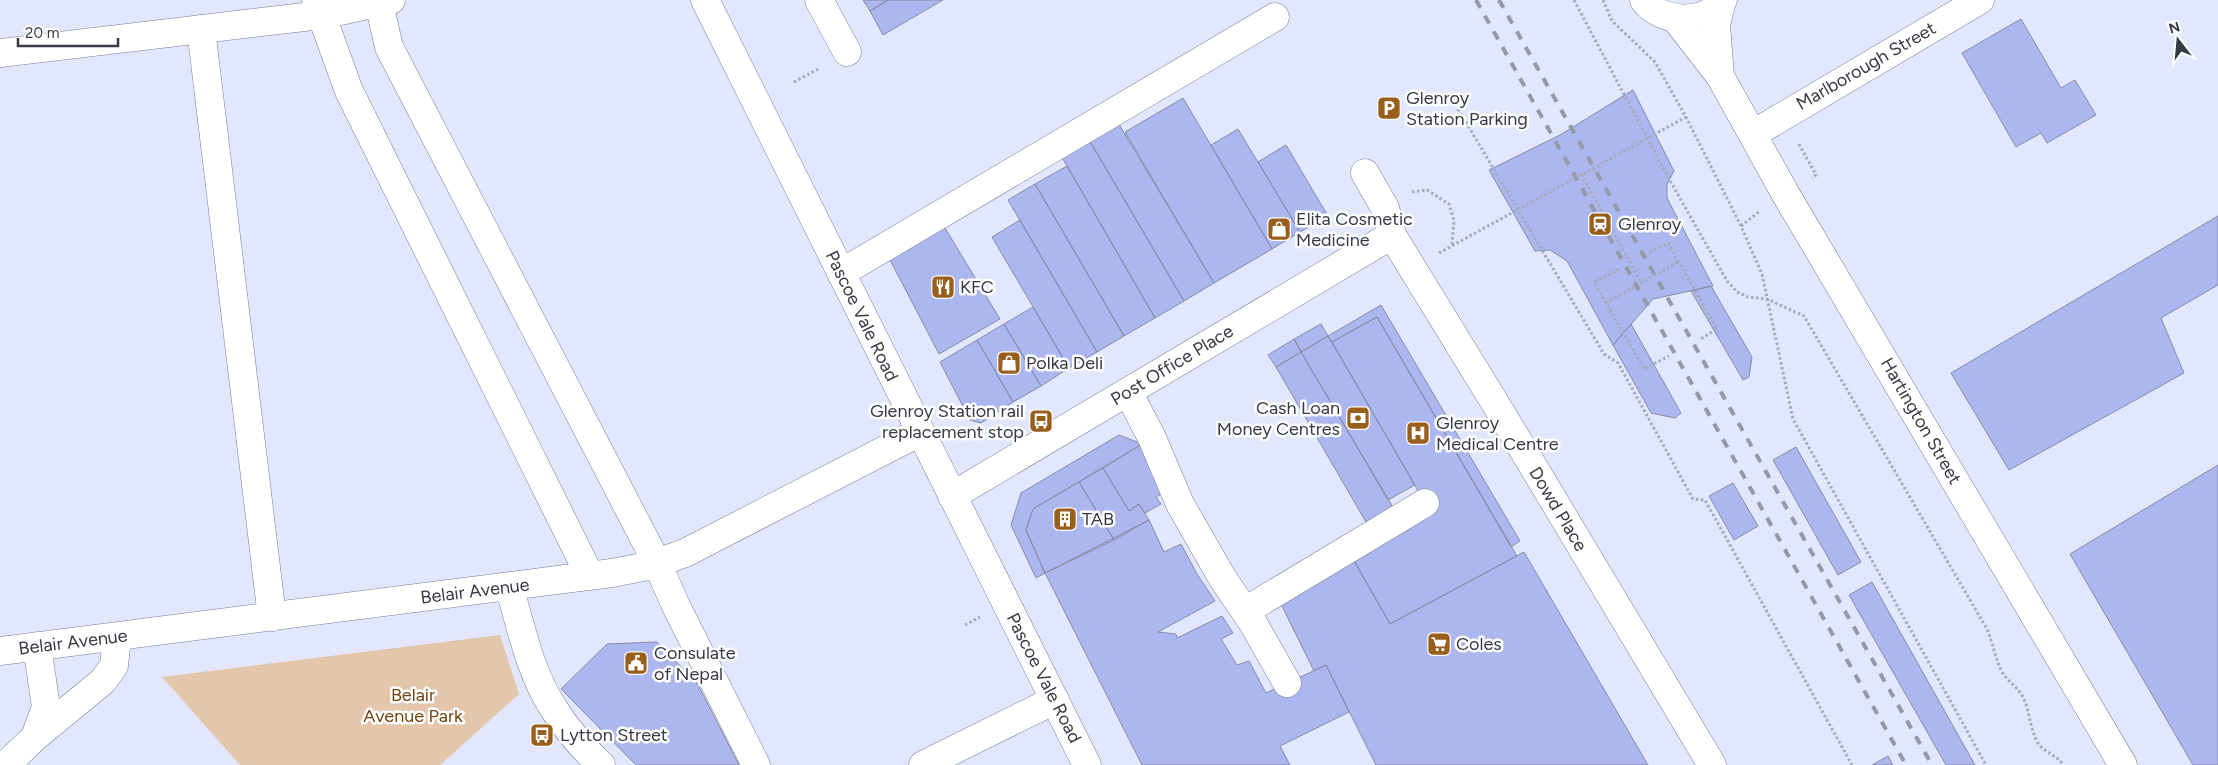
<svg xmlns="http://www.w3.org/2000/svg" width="2218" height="765" viewBox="0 0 2218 765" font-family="Figtree,sans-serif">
<rect width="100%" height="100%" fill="#e2e7fe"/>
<path fill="#e4c6aa" d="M 500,635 L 519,694 L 440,765 L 240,765 L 162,677 Z"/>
<path fill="#adb7ef" stroke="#868ba5" d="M 863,0 L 888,0 L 870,11 Z
M 888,0 L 943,0 L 883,35 L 870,11 Z
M 2021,19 L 2061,88 L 2075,80 L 2096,115 L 2047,143 L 2041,133 L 2016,147 L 1962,53 Z
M 1633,90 L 1674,171 L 1667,184 L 1667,198 L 1713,286 L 1653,299 L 1613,345 L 1567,261 L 1550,250 L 1535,251 L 1489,170 L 1560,135 Z
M 1183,98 L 1272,249 L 1214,283 L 1125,132 Z
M 1117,121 L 1214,283 L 1184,301 L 1088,138 Z
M 1238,129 L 1300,232 L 1272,249 L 1211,145 Z
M 1088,138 L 1184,301 L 1155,318 L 1060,154 Z
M 1286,145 L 1328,216 L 1300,232 L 1258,162 Z
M 1067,166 L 1155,318 L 1124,336 L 1035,184 Z
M 1035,184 L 1124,336 L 1097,352 L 1008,200 Z
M 2218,216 L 2218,285 L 2161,318 L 2184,373 L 2009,470 L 1951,373 Z
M 1020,220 L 1097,352 L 1069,368 L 992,237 Z
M 942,223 L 1000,319 L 939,354 L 888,256 Z
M 1711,286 L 1752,357 L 1749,377 L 1743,380 L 1691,291 Z
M 1381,305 L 1520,541 L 1511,547 L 1377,317 L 1332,342 L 1328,336 Z
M 1033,307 L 1069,368 L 1041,386 L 1004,324 Z
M 1377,317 L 1517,556 L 1390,624 L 1352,557 L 1425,503 L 1332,342 Z
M 1004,324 L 1041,386 L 1013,402 L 977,340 Z
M 1321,324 L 1328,336 L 1301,352 L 1294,339 Z
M 1631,324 L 1681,413 L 1675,418 L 1651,413 L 1613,345 Z
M 1328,336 L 1415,485 L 1388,500 L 1301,352 Z
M 1294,339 L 1301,352 L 1276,367 L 1268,355 Z
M 977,340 L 1013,402 L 981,423 L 970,420 L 940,362 Z
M 1301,352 L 1393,507 L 1366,522 L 1276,367 Z
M 1119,435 L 1142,444 L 1033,509 L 1026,530 L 1045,573 L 1036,578 L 1011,525 L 1021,493 Z
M 1142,444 L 1163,493 L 1156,497 L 1161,504 L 1145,513 L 1139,504 L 1129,511 L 1103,468 Z
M 1796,447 L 1861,562 L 1838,575 L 1773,460 Z
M 2218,465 L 2218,765 L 2193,765 L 2070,554 Z
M 1103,468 L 1129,511 L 1139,504 L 1149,520 L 1114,540 L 1079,482 Z
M 1079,482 L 1114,540 L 1045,573 L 1026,530 L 1033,509 Z
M 1733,483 L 1758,526 L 1734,540 L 1709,496 Z
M 1149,520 L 1164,552 L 1181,544 L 1197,574 L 1215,601 L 1158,632 L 1176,634 L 1177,638 L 1222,616 L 1233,633 L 1221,639 L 1237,665 L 1249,661 L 1266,693 L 1326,665 L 1349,712 L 1280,746 L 1290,765 L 1142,765 L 1045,573 Z
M 1524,552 L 1648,765 L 1376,765 L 1326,665 L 1314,671 L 1279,600 L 1352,557 L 1390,624 Z
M 1872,582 L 1975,765 L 1946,765 L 1849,595 Z
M 657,642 L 697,683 L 739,765 L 636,765 L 561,689 L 607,644 Z
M 1888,756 L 1893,765 L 1872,765 Z"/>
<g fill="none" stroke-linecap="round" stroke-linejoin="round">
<g stroke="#787d96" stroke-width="29">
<path id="minor" d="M 316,0 L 349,91 L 590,576
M 819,0 L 847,52
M 1644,0 C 1662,24 1706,25 1723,0
M 379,3 L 389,47 L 657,563 L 676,606 L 756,765
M 1675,18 L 1720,76 L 1785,193 L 2123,765
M 201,29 L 272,617
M 0,53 L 321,15 L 391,0
M 1720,76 L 1716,25 L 1721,4
M 1753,134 L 1980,0
M 1365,173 L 1385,208 L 1392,235 L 1503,416 L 1712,765
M 841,273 L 1275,17
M 1128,392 L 1152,438 L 1180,504 L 1223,579 L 1253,623 L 1287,683
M 952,496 L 1392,235
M 509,586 C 521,627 530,673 554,709 C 567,730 583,748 601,765
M 1245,611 L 1425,503
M 0,651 L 612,573 L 648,566 L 685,553 L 920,432
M 35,737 L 46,707 L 37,646
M 6,765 L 35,737 L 103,681 L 114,666 L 117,637
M 923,765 L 1055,700"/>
</g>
<g stroke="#787d96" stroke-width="29">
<path id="major" d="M 705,0 L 1087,765"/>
</g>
<path stroke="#a6aabd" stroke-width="3" stroke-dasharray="2.5 2.5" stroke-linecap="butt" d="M 1574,0 L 1664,170 L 1727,281 L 1737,292 L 1748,297 L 1767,299 L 1804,316 L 1987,629 C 1993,643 1995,658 2002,672 C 2008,682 2019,688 2024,699 C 2030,713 2030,729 2038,743 C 2044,753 2058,755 2063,765
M 1603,0 L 1612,21 L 1655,62 L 1686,117 L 1741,226 L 1762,274 L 1793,419 L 1986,765
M 794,82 L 820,68
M 1458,109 L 1604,354 L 1618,363 L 1693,499 L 1705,500 L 1852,765
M 1799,144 L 1816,175 L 1812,178
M 1581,174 L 1641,282
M 1412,192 L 1427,190 L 1449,204 L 1454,221 L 1452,245
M 1741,226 L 1760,211
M 1650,252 L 1668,243 L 1717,329 L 1699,340
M 1439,253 L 1686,117
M 1619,269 L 1594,282 L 1644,369 L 1669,356
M 1606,303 L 1678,262
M 965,625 L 980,617"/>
<use href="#minor" stroke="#fff" stroke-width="28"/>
<use href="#major" stroke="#fff" stroke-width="28"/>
<path stroke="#9498a9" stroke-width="4" stroke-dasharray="9 9" stroke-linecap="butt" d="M 1476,0 L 1906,765
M 1499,0 L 1932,765"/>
</g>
<defs>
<g id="parking-square" transform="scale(1.25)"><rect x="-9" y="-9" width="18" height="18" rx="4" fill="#985e1c" stroke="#fff"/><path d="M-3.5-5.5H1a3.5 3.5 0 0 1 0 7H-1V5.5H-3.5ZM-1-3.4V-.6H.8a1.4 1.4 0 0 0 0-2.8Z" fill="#fff"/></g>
<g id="station-square" transform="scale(1.25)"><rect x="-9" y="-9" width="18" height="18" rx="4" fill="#985e1c" stroke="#fff"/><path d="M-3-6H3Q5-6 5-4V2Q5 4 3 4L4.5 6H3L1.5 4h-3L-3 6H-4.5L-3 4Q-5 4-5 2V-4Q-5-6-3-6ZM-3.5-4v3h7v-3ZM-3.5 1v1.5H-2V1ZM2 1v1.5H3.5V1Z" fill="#fff"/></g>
<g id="shop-square" transform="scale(1.25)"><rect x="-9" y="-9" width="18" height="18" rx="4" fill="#985e1c" stroke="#fff"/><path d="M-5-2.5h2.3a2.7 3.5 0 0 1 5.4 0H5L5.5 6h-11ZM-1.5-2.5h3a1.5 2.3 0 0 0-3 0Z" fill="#fff"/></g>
<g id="restaurant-square" transform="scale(1.25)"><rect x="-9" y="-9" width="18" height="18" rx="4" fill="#985e1c" stroke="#fff"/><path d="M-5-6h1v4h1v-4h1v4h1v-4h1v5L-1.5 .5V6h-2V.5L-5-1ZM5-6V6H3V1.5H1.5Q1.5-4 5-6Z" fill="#fff"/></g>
<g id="bank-square" transform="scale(1.25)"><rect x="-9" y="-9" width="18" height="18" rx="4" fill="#985e1c" stroke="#fff"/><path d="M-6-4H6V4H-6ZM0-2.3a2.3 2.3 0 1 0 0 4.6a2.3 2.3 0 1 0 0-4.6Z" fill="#fff"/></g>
<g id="bus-square" transform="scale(1.25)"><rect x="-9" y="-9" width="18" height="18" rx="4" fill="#985e1c" stroke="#fff"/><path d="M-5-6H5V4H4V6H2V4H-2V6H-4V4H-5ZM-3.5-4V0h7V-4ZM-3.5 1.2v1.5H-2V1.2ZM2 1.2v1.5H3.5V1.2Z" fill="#fff"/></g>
<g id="hospital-square" transform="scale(1.25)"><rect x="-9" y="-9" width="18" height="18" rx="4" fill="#985e1c" stroke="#fff"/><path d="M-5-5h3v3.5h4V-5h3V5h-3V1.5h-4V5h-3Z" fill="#fff"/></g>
<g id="building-square" transform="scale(1.25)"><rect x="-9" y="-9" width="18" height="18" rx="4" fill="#985e1c" stroke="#fff"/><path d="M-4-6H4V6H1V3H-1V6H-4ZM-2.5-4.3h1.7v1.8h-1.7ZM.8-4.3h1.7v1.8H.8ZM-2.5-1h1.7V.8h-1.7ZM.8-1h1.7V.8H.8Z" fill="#fff"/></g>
<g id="supermarket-square" transform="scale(1.25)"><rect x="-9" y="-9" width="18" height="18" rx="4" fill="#985e1c" stroke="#fff"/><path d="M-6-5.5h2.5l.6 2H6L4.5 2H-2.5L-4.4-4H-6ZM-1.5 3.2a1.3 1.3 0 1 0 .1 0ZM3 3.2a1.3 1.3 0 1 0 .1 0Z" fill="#fff"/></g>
<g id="civic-square" transform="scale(1.25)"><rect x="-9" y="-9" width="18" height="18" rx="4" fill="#985e1c" stroke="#fff"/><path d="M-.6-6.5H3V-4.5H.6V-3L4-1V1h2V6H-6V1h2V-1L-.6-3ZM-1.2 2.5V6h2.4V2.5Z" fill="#fff"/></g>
</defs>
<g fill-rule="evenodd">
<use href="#parking-square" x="1389" y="108"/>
<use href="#station-square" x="1600" y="224"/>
<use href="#shop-square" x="1279" y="229"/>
<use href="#restaurant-square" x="943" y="287"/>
<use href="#shop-square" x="1009" y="363"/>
<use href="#bank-square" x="1358" y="418"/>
<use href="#bus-square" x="1041" y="421"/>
<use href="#hospital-square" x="1418" y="433"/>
<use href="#building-square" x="1065" y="519"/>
<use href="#supermarket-square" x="1439" y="644"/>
<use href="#civic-square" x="636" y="663"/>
<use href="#bus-square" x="542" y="735"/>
</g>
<g text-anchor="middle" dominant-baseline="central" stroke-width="5" stroke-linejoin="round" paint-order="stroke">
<g font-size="18" fill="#373944" stroke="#fff">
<text transform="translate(1866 66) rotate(-30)">Marlborough Street</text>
<text transform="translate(862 316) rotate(64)">Pascoe Vale Road</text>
<text transform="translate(1172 365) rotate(-31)">Post Office Place</text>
<text transform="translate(1921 421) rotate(60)">Hartington Street</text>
<text transform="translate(1558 509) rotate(59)">Dowd Place</text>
<text transform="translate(475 591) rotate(-7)">Belair Avenue</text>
<text transform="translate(73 642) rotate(-7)">Belair Avenue</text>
<text transform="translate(1044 678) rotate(63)">Pascoe Vale Road</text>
</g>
<g font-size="18" fill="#373944" stroke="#fff" text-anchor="start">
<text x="1406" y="98">Glenroy<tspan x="1406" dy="21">Station Parking</tspan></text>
<text x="1296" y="219">Elita Cosmetic<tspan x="1296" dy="21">Medicine</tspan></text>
<text x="1618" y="224">Glenroy</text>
<text x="960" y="287">KFC</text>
<text x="1026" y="363">Polka Deli</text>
<text x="1340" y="408" text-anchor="end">Cash Loan<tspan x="1340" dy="21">Money Centres</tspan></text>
<text x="1024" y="411" text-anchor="end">Glenroy Station rail<tspan x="1024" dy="21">replacement stop</tspan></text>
<text x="1436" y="423">Glenroy<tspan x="1436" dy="21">Medical Centre</tspan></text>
<text x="1082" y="519">TAB</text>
<text x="1456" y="644">Coles</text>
<text x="654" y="653">Consulate<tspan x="654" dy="21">of Nepal</tspan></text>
<text x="560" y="735">Lytton Street</text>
</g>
<g font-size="18" fill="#714410" stroke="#fff">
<text x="413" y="695">Belair<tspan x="413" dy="21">Avenue Park</tspan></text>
</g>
</g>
<g transform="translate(2178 40) rotate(344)" stroke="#ffffff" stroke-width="4" paint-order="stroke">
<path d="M0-4L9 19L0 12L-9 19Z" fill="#373944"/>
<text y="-8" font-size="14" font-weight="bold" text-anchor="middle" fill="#373944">N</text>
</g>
<path d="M18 38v8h100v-8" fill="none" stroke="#373944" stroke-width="2.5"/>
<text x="25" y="38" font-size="15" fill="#373944" stroke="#ffffff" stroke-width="4" paint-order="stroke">20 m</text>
</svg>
